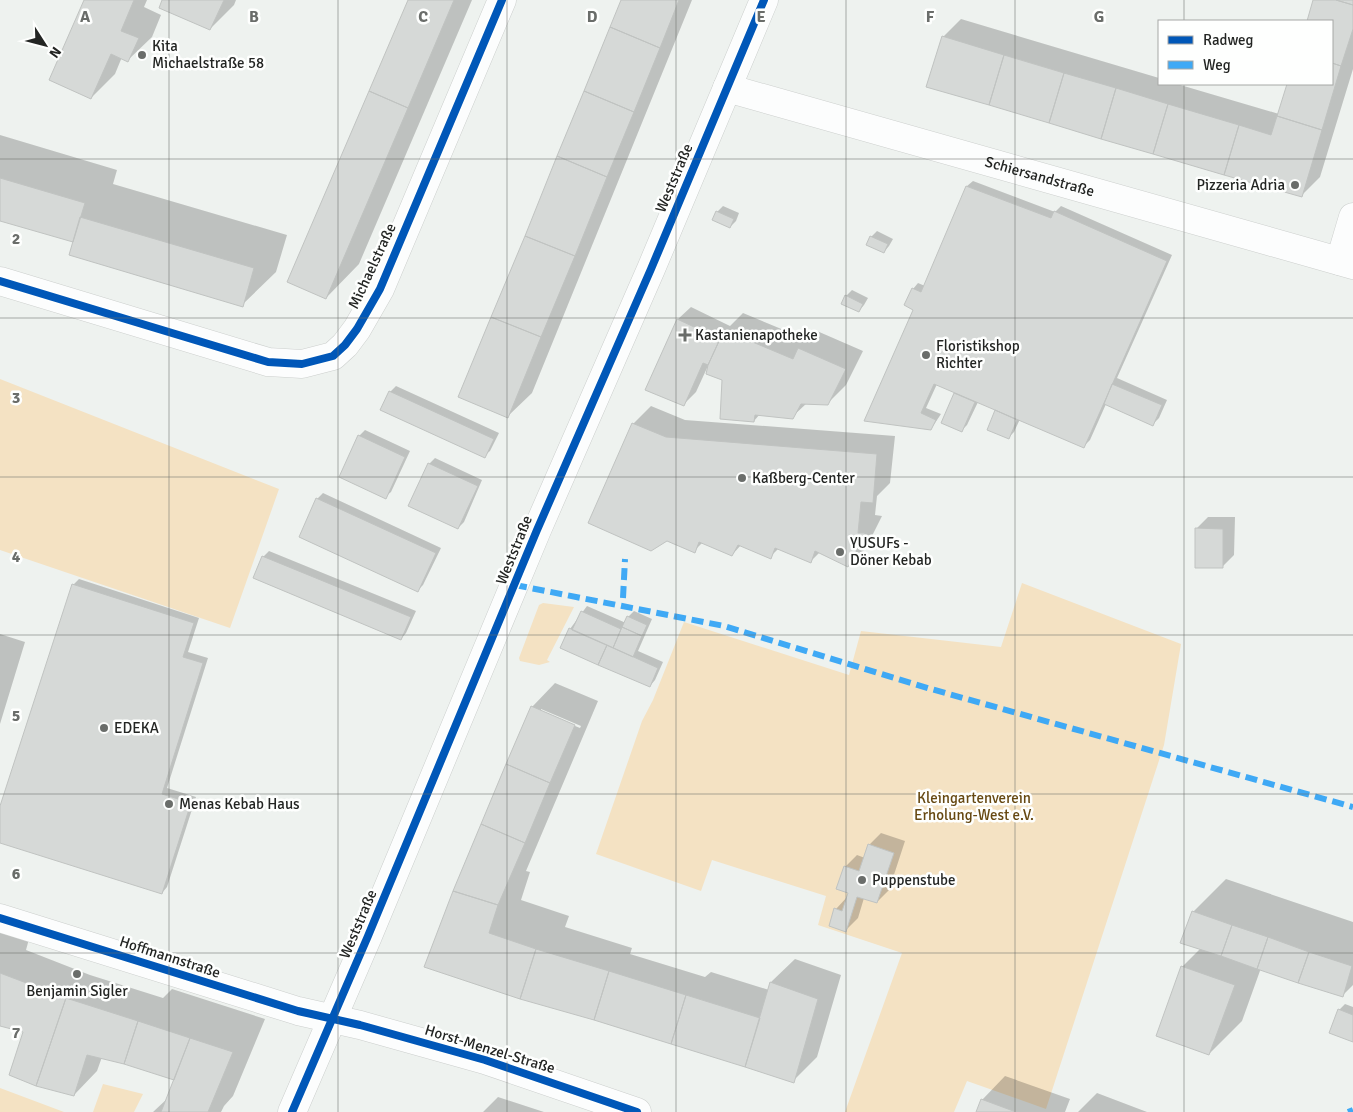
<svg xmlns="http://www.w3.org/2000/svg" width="1353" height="1112" viewBox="0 0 1353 1112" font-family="Signika,sans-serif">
<rect width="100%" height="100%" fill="#eef2ef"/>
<path fill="#f4e2c3" d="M 0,379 L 279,489 L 230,628 L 0,550 Z
M 1022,583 L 1181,644 L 1164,745 L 1046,1109 L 967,1081 L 954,1112 L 845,1112 L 902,953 L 818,925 L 826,896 L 712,860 L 701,891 L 596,854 L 642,721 L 653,700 L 684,622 L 849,675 L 861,631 L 1001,647 Z
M 543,603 L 574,607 L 547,660 L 550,662 L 539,665 L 520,661 L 519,658 L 539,605 Z
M 103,1084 L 143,1094 L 134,1112 L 93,1112 Z
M 0,1088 L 64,1112 L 0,1112 Z"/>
<path fill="#0003" fill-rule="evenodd" d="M 85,0 L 147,0 L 144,7 L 161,15 L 152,37 L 128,60 L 122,57 L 115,74 L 91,98 Z
M 163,0 L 236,0 L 234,5 L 210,29 Z
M 409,0 L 472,0 L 359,264 L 326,298 Z
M 622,0 L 692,0 L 532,393 L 508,416 Z
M 1315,0 L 1353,0 L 1353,69 L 1320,177 L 1302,195 L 943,37 L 961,19 L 1159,78 L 1159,84 L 1177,84 L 1279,114 L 1289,84 L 1332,84 L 1332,21 L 1308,21 Z
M 0,135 L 117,170 L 113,184 L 287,235 L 276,272 L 242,305 L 75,242 L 0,219 Z
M 973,181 L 1055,212 L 1061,206 L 1172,255 L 1117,378 L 1167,400 L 1159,418 L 1153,424 L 1106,404 L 1090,440 L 1084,446 L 1020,419 L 1014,432 L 1008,438 L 989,429 L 997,410 L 978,402 L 967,425 L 961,431 L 943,423 L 956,392 L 937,384 L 926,408 L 941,414 L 931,429 L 866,420 L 914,309 L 913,289 L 918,283 L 925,286 L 967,186 Z
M 723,206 L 739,213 L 736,221 L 730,227 L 717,212 Z
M 877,231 L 893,239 L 889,246 L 884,252 L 871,237 Z
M 852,290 L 868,298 L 864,305 L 859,311 L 846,296 Z
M 691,307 L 730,326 L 743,313 L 808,340 L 817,331 L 863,351 L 846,385 L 828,403 L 807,403 L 792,417 L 760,414 L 754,421 L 724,380 L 707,368 L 696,392 L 684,404 L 647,390 L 678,319 Z
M 396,386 L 499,433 L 490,451 L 484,456 L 390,392 Z
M 651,406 L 685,420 L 895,436 L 890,483 L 877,496 L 875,515 L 882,516 L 866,548 L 848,566 L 820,552 L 810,562 L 779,548 L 770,557 L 741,545 L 732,555 L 703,542 L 694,551 L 633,424 Z
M 365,430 L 410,451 L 391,492 L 385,497 L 359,436 Z
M 435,458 L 482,480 L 464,522 L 458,528 L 429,464 Z
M 323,493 L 441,548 L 423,585 L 418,590 L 317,499 Z
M 1208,517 L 1235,517 L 1234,555 L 1222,567 L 1196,529 Z
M 269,551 L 416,611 L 406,633 L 401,639 L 263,557 Z
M 79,579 L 199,618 L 188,652 L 208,658 L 167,788 L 196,797 L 167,887 L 162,893 L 0,841 L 0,810 L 73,585 Z
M 587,606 L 626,623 L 628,617 L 634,611 L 652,619 L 638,651 L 663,662 L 655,680 L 650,686 L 570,629 Z
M 0,634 L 25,642 L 0,724 Z
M 555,683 L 598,701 L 526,871 L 530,872 L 521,900 L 569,916 L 565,927 L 632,948 L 630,954 L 705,977 L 711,972 L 769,990 L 771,982 L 795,959 L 841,975 L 817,1057 L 793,1081 L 425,966 L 532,707 ZM 541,709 L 581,726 L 580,728 L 541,712 Z
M 881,833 L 905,841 L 889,890 L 877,902 L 864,898 L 858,918 L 846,930 L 836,909 L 848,896 L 850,892 L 845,867 L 857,855 L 865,858 L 869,845 Z
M 1226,879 L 1353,922 L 1353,985 L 1342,996 L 1261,968 L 1242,1021 L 1209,1054 L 1182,967 L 1201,948 L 1193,912 Z
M 0,930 L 29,939 L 26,950 L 90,975 L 163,998 L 172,989 L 265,1019 L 233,1096 L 224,1106 L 221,1112 L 153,1112 L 169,1097 L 176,1080 L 124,1063 L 102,1057 L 97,1071 L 74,1095 L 25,1031 L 0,1024 Z
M 1345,1004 L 1353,1007 L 1353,1040 L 1339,1010 Z
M 1005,1076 L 1070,1099 L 1065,1112 L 977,1112 L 982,1100 Z
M 1097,1093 L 1147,1112 L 1078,1112 Z
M 498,1097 L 544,1112 L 483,1112 Z"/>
<path fill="#d6d9d7" stroke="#c0c3c1" d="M 84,0 L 134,0 L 121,31 L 139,38 L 128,62 L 111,54 L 91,99 L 49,80 Z
M 162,0 L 224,0 L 210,30 L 159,8 Z
M 408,0 L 454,0 L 408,108 L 369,91 Z
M 621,0 L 679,0 L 660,48 L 610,27 Z
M 1313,0 L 1336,0 L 1353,5 L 1353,29 L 1341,66 L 1332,63 L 1332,21 L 1307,21 Z
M 1336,0 L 1353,0 L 1353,5 Z
M 610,27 L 660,48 L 634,112 L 584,91 Z
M 942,36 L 1004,55 L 989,105 L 926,87 Z
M 1004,55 L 1064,73 L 1049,123 L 989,105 Z
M 1332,63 L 1341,66 L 1322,130 L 1277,116 L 1287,84 L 1332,84 Z
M 1064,73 L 1116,88 L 1101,139 L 1049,123 Z
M 1116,88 L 1168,104 L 1153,154 L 1101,139 Z
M 369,91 L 408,108 L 326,299 L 287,282 Z
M 584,91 L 634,112 L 607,177 L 557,156 Z
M 1168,104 L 1239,125 L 1224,175 L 1153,154 Z
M 1277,116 L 1322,130 L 1302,197 L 1224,175 L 1239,125 L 1271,135 Z
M 557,156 L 607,177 L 575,256 L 525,236 Z
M 0,178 L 85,203 L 73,242 L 0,221 Z
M 966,186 L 1051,218 L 1054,211 L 1167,261 L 1084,448 L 934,384 L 921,413 L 936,420 L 931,430 L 864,421 L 913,310 L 904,305 L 912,288 L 921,292 Z
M 716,211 L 734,219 L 730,228 L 712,220 Z
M 80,217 L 254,268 L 243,307 L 69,255 Z
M 525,236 L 575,256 L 541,337 L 491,317 Z
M 870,236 L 888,244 L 884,253 L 866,245 Z
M 845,295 L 863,304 L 859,312 L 841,304 Z
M 491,317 L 541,337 L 508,418 L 458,397 Z
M 677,319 L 720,339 L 708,365 L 703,363 L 684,406 L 645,390 Z
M 724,330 L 793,359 L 798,348 L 846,369 L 828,405 L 801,404 L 793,419 L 755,415 L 754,422 L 720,419 L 722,380 L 706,374 L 708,365 Z
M 1112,384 L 1162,405 L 1153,426 L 1104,404 Z
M 389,391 L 494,439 L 485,458 L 380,410 Z
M 954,393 L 975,402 L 962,432 L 941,423 Z
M 995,410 L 1017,420 L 1009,439 L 987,430 Z
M 632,423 L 666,437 L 877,454 L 873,503 L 861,502 L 858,533 L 865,533 L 848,567 L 815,551 L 811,563 L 775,548 L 771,559 L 738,545 L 732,556 L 699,542 L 695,553 L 667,541 L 651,551 L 588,523 Z
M 358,435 L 405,457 L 386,499 L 339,477 Z
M 428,463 L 478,486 L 458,529 L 408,506 Z
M 316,498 L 436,553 L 418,592 L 299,537 Z
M 1195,528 L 1223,529 L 1223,568 L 1195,568 Z
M 262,556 L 411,617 L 401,640 L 253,578 Z
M 72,584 L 194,623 L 183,657 L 203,663 L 162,794 L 191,803 L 162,894 L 0,843 L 0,806 Z
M 581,611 L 621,629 L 613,648 L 572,630 Z
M 627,616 L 647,625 L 642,636 L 622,627 Z
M 622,627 L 642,636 L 633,657 L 613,648 Z
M 569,628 L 607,645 L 598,665 L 560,648 Z
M 607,645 L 658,668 L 650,687 L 598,665 Z
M 531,706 L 575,725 L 550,783 L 506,764 Z
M 506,764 L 550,783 L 525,843 L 481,824 Z
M 481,824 L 525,843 L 498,905 L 453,891 Z
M 868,844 L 894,853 L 877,903 L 857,897 L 846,932 L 829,926 L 834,908 L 842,911 L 848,893 L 836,889 L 844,866 L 859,871 Z
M 453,891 L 498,905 L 489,933 L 536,949 L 520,999 L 424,967 Z
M 1192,911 L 1232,925 L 1221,956 L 1180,943 Z
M 1232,925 L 1268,937 L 1257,969 L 1221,956 Z
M 1268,937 L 1309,952 L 1298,983 L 1257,969 Z
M 536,949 L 609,971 L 594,1020 L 520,999 Z
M 1309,952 L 1352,966 L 1343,997 L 1298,983 Z
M 1181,966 L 1235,985 L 1209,1055 L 1156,1036 Z
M 609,971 L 686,995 L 671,1044 L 594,1020 Z
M 0,973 L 66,998 L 36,1086 L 9,1075 L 23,1032 L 0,1026 Z
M 770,982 L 818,999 L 794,1083 L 745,1067 Z
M 686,995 L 760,1018 L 745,1067 L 671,1044 Z
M 66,998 L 138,1021 L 124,1064 L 87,1055 L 74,1096 L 36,1086 Z
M 1338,1009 L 1353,1015 L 1353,1042 L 1329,1033 Z
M 138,1021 L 190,1038 L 174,1080 L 124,1064 Z
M 190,1038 L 233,1052 L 208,1112 L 161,1112 Z
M 981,1099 L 1016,1112 L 976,1112 Z"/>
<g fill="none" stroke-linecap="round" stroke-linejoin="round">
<g stroke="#cccfcd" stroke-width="29">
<g id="minor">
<path id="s1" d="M 727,88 L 1353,265"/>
<path d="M 1340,261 L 1353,217"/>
<path d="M 0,281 L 268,362 L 302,364 L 333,356 L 345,345 L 357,329 L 380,289 L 502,0"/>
<path d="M 0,918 L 298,1011 L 360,1025 L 485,1060 L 637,1112"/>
<path d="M 292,1112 L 368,936 L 537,530 L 651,269 L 764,0"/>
</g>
</g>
<use href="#minor" stroke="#fcfdfd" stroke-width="28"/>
<path stroke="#3fa9f5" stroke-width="6" stroke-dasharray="12 6" stroke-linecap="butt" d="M 515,585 L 724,626 L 931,689 L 1353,807
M 623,598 L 625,559
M 1348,1112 L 1353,1110"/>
<g stroke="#fefffe" stroke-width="11">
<path id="cycleway" d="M 0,281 L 268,362 L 302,364 L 333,356 L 345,345 L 357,329 L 380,289 L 502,0
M 0,918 L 298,1011 L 360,1025 L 485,1060 L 637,1112
M 292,1112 L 368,936 L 537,530 L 651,269 L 764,0"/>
</g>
<use href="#cycleway" stroke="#0057b8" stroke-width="8"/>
</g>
<path fill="none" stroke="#6a6d6a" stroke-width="1" stroke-opacity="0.55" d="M 169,0 L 169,1112M 338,0 L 338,1112M 507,0 L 507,1112M 676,0 L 676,1112M 846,0 L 846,1112M 1015,0 L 1015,1112M 1184,0 L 1184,21M 1184,84 L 1184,1112M 0,159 L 1353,159M 0,318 L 1353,318M 0,477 L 1353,477M 0,635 L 1353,635M 0,794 L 1353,794M 0,953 L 1353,953"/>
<g fill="#6a6d6a" stroke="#fefffe" stroke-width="2">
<circle cx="142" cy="55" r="5"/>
<circle cx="1295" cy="185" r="5"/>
<path d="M682.5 327.5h5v5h5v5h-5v5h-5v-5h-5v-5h5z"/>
<circle cx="926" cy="355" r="5"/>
<circle cx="742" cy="478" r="5"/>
<circle cx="840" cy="552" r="5"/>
<circle cx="104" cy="728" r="5"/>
<circle cx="169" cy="804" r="5"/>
<circle cx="862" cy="880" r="5"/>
<circle cx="77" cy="974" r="5"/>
</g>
<g text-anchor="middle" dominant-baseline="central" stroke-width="5" stroke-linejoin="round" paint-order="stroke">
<g font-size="15" fill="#232523" stroke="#fefffe" text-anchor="start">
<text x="152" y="46">Kita<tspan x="152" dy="17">Michaelstraße 58</tspan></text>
<text x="1285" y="185" text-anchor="end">Pizzeria Adria</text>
<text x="695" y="335">Kastanienapotheke</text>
<text x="936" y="346">Floristikshop<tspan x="936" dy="17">Richter</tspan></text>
<text x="752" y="478">Kaßberg-Center</text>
<text x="850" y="543">YUSUFs -<tspan x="850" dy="17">Döner Kebab</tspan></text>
<text x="114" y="728">EDEKA</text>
<text x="179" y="804">Menas Kebab Haus</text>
<text x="872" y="880">Puppenstube</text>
<text x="77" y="991" text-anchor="middle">Benjamin Sigler</text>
</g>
<g font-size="15" fill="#232523" stroke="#fefffe">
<text stroke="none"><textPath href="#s1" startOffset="325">Schiersandstraße</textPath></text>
<text transform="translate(674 178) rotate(-67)">Weststraße</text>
<text transform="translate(372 266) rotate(-65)">Michaelstraße</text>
<text transform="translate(514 550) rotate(-68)">Weststraße</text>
<text transform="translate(358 924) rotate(-67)">Weststraße</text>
<text transform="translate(170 957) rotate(18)">Hoffmannstraße</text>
<text transform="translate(490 1049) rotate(17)">Horst-Menzel-Straße</text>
</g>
<g font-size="15" fill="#664811" stroke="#fefffe">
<text x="974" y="798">Kleingartenverein<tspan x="974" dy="17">Erholung-West e.V.</tspan></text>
</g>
</g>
<g font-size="16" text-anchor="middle" font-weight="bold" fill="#6a6d6a" stroke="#fefffe" stroke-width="5" stroke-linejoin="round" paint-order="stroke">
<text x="85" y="22">A</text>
<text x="254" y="22">B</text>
<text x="423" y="22">C</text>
<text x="592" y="22">D</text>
<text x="761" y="22">E</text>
<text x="930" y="22">F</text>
<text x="1099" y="22">G</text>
<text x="16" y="244">2</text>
<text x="16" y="403">3</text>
<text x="16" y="562">4</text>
<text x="16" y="721">5</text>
<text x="16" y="879">6</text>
<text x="16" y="1038">7</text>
</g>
<rect x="1158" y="20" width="175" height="65" fill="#fefffe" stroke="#a6a8a6"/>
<rect x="1168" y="36" width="25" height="8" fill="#0057b8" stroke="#a6a8a6"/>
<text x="1203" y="45" font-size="15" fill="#232523">Radweg</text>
<rect x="1168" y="61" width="25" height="8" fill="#3fa9f5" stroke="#a6a8a6"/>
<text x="1203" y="70" font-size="15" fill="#232523">Weg</text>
<g transform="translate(45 45) rotate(126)" stroke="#fefffe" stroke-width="4" paint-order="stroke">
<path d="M0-4L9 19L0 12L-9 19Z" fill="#232523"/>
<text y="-8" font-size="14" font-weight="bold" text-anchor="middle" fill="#232523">N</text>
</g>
</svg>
